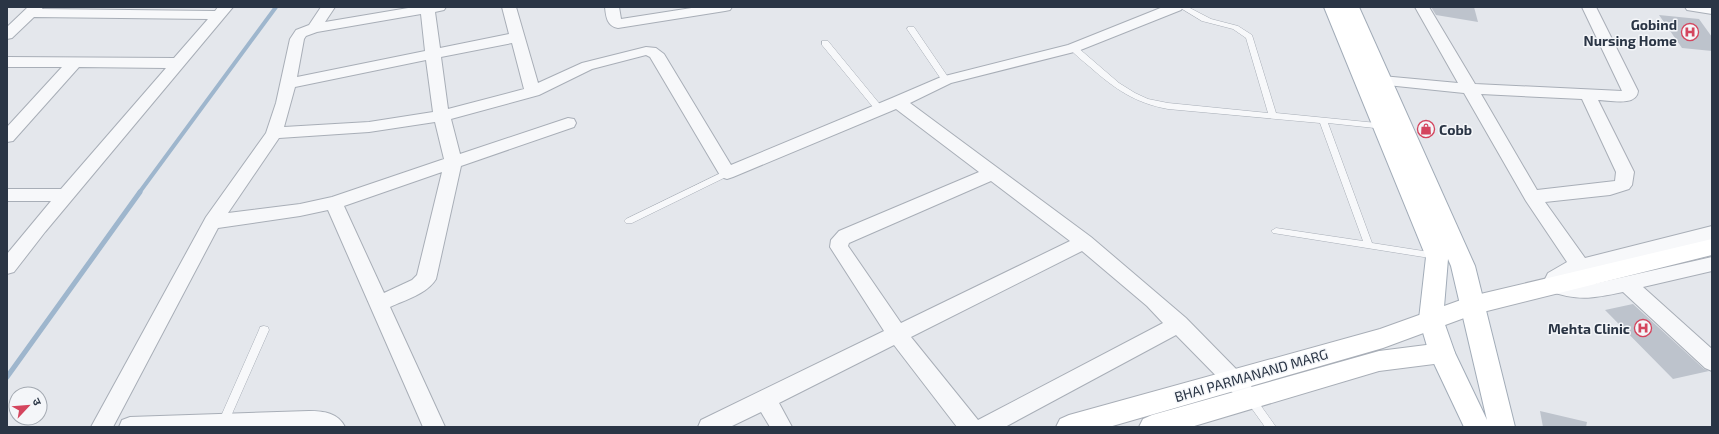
<svg xmlns="http://www.w3.org/2000/svg" width="1719" height="434" viewBox="0 0 1719 434" font-family="'Exo 2','Noto Sans Devanagari',sans-serif">
<rect width="100%" height="100%" fill="#e4e7ec"/>
<g fill="none" stroke-linecap="round" stroke-linejoin="round">
<path stroke="#9eb6cd" stroke-width="4" d="M 139,193 L 276,7"/>
<path stroke="#9eb6cd" stroke-width="5" d="M 7,377 L 140,192"/>
</g>
<path fill="#bdc3cc" d="M 1431,7 L 1474,7 L 1478,22 L 1436,15 Z
M 1659,15 L 1699,19 L 1712,37 L 1712,51 L 1682,48 Z
M 1633,304 L 1704,369 L 1709,371 L 1673,379 L 1605,310 Z
M 1540,411 L 1587,422 L 1586,427 L 1543,427 Z"/>
<g fill="none" stroke-linecap="round" stroke-linejoin="round">
<g stroke="#a8aeb7" stroke-width="1">
<path id="lane" d="M 1179,7 L 1188,7 L 1211,19 L 1238,26 L 1252,35 L 1276,113 L 1387,124 L 1388,126 L 1387,128 L 1384,129 L 1328,123 L 1372,243 L 1436,253 L 1439,254 L 1441,256 L 1439,258 L 1436,259 L 1273,233 L 1271,231 L 1276,228 L 1363,241 L 1320,123 L 1168,109 C 1135,103 1115,89 1090,67 C 1083,61 1075,55 1069,48 L 1073,46 L 1076,46 L 1119,83 L 1135,93 L 1148,99 L 1168,103 L 1268,113 L 1246,38 L 1233,29 L 1202,21 Z
M 908,27 L 914,27 L 950,80 L 949,82 L 943,82 L 907,29 Z
M 822,41 L 828,41 L 883,108 L 884,110 L 883,112 L 877,112 L 822,45 Z
M 727,170 L 730,171 L 731,173 L 730,175 L 632,223 L 626,223 L 624,221 L 626,219 Z
M 264,326 L 268,327 L 269,330 L 228,423 L 225,427 L 219,426 L 218,423 L 259,330 L 260,327 Z
M 1250,394 L 1254,396 L 1276,427 L 1265,427 L 1245,399 L 1246,396 Z"/>
</g>
<g stroke="#a8aeb7" stroke-width="2">
<path id="street" d="M 28,7 L 43,7 L 42,9 L 215,11 L 218,7 L 233,7 L 45,232 L 14,272 L 7,274 L 7,254 L 51,201 L 7,201 L 7,189 L 61,189 L 166,68 L 79,67 L 13,141 L 7,142 L 7,127 L 62,67 L 7,67 L 7,57 L 174,58 L 208,19 L 34,17 L 12,38 L 7,39 L 7,27 Z
M 321,7 L 335,7 L 325,22 L 414,7 L 446,7 L 444,10 L 435,12 L 440,48 L 509,34 L 502,7 L 516,7 L 538,83 L 582,63 L 646,47 L 656,48 L 664,54 L 731,165 L 892,98 L 941,77 L 1068,45 L 1163,7 L 1183,7 L 1181,10 L 1078,51 L 951,83 L 910,103 L 1091,237 L 1186,318 L 1241,374 L 1249,383 L 1253,389 L 1249,395 L 1242,398 L 1235,395 L 1176,335 L 1005,427 L 957,427 L 894,345 L 779,403 L 792,427 L 770,427 L 761,412 L 730,427 L 698,427 L 701,420 L 884,331 L 830,247 L 831,240 L 839,231 L 979,172 L 896,109 L 733,177 L 727,179 L 721,177 L 650,57 L 646,55 L 592,69 L 539,95 L 451,119 L 460,154 L 568,118 L 574,119 L 576,123 L 574,127 L 461,166 L 436,279 C 427,294 405,300 390,307 L 445,427 L 423,427 L 328,210 L 300,216 L 218,228 L 113,427 L 91,427 L 206,217 L 266,133 L 276,103 L 290,39 L 296,30 L 309,25 ZM 421,14 L 425,51 L 297,77 L 304,39 L 306,36 L 317,32 ZM 512,43 L 524,89 L 448,109 L 441,57 ZM 426,60 L 433,112 L 369,122 L 284,127 L 295,87 ZM 435,122 L 444,159 L 332,197 L 300,204 L 228,213 L 279,138 L 369,132 ZM 442,172 L 417,275 L 412,280 L 384,293 L 344,206 ZM 991,181 L 1070,241 L 901,323 L 848,246 L 849,243 ZM 1082,251 L 1147,306 L 1163,323 L 978,420 L 911,337 Z
M 605,7 L 619,7 L 621,19 L 698,7 L 732,7 L 730,10 L 725,11 L 618,28 C 607,26 606,17 605,7 Z
M 1415,7 L 1429,7 L 1475,84 L 1622,91 L 1582,7 L 1596,7 L 1638,91 C 1637,107 1609,100 1598,100 L 1634,172 L 1632,185 L 1629,189 L 1610,195 L 1545,202 L 1585,258 L 1712,226 L 1712,240 L 1575,275 L 1565,281 L 1593,284 L 1712,257 L 1712,271 L 1643,287 L 1712,349 L 1712,371 L 1705,368 L 1623,292 C 1590,299 1578,301 1545,290 L 1542,285 L 1548,273 L 1567,262 L 1526,201 L 1464,93 L 1377,84 L 1374,81 L 1377,78 L 1382,76 L 1458,83 ZM 1481,94 L 1582,99 L 1616,172 L 1615,181 L 1537,190 Z
M 1685,7 L 1712,7 L 1712,14 L 1687,10 Z
M 309,411 C 324,411 338,413 345,427 L 119,427 L 122,420 L 130,417 Z"/>
</g>
<g stroke="#a8aeb7" stroke-width="2">
<path id="secondary" d="M 1712,239 L 1712,255 L 1475,314 L 1383,348 L 1109,427 L 1056,427 L 1060,419 L 1069,415 L 1380,329 L 1472,296 Z
M 1442,343 L 1451,346 L 1455,353 L 1451,360 L 1442,363 L 1379,371 L 1191,427 L 1139,427 L 1143,419 L 1152,415 L 1379,351 Z"/>
</g>
<g stroke="#a2acb8" stroke-width="2">
<path id="primary" d="M 1324,7 L 1359,7 L 1475,266 L 1515,427 L 1464,427 L 1429,353 L 1419,319 L 1426,257 ZM 1448,259 L 1451,266 L 1487,420 L 1455,353 L 1443,319 Z"/>
</g>
<use href="#lane" fill="#f7f8fa" fill-rule="evenodd"/>
<use href="#street" fill="#f7f8fa" fill-rule="evenodd"/>
<use href="#secondary" fill="#fff" fill-rule="evenodd"/>
<use href="#primary" fill="#fff" fill-rule="evenodd"/>
</g>
<defs>
<g id="hospital-ring" transform="scale(0.9)"><circle r="9.5" fill="#f4f6f9" stroke="#d4455e" stroke-width="1.5"/><path d="M-5-5h3v3.5h4V-5h3V5h-3V1.5h-4V5h-3Z" fill="#d4455e"/></g>
<g id="shop-ring" transform="scale(0.9)"><circle r="9.5" fill="#f4f6f9" stroke="#d4455e" stroke-width="1.5"/><path d="M-5-2.5h2.3a2.7 3.5 0 0 1 5.4 0H5L5.5 6h-11ZM-1.5-2.5h3a1.5 2.3 0 0 0-3 0Z" fill="#d4455e"/></g>
</defs>
<g fill-rule="evenodd">
<use href="#hospital-ring" x="1690" y="32"/>
<use href="#shop-ring" x="1426" y="129"/>
<use href="#hospital-ring" x="1643" y="328"/>
</g>
<g text-anchor="middle" dominant-baseline="central" stroke-width="3" stroke-linejoin="round" paint-order="stroke">
<g font-size="14" font-weight="bold" fill="#2a3545" stroke="#f4f6f9" text-anchor="end">
<text x="1677" y="24">Gobind<tspan x="1677" dy="16">Nursing Home</tspan></text>
<text x="1439" y="129" text-anchor="start">Cobb</text>
<text x="1630" y="328">Mehta Clinic</text>
</g>
<g font-size="14" fill="#2a3545" stroke="#f4f6f9">
<text transform="translate(1251 375) rotate(-16)">BHAI PARMANAND MARG</text>
</g>
</g>
<rect width="1719" height="434" fill="none" stroke="#2a3545" stroke-width="16"/>
<g transform="translate(28 406) rotate(64)"><circle r="19" fill="#f4f6f9" stroke="#a3a9b1"/>
<path d="M0-3L7 15L0 10L-7 15Z" fill="#d4455e"/>
<text y="-6" font-size="11" font-weight="bold" text-anchor="middle" fill="#2a3545">उ</text>
</g>
</svg>
